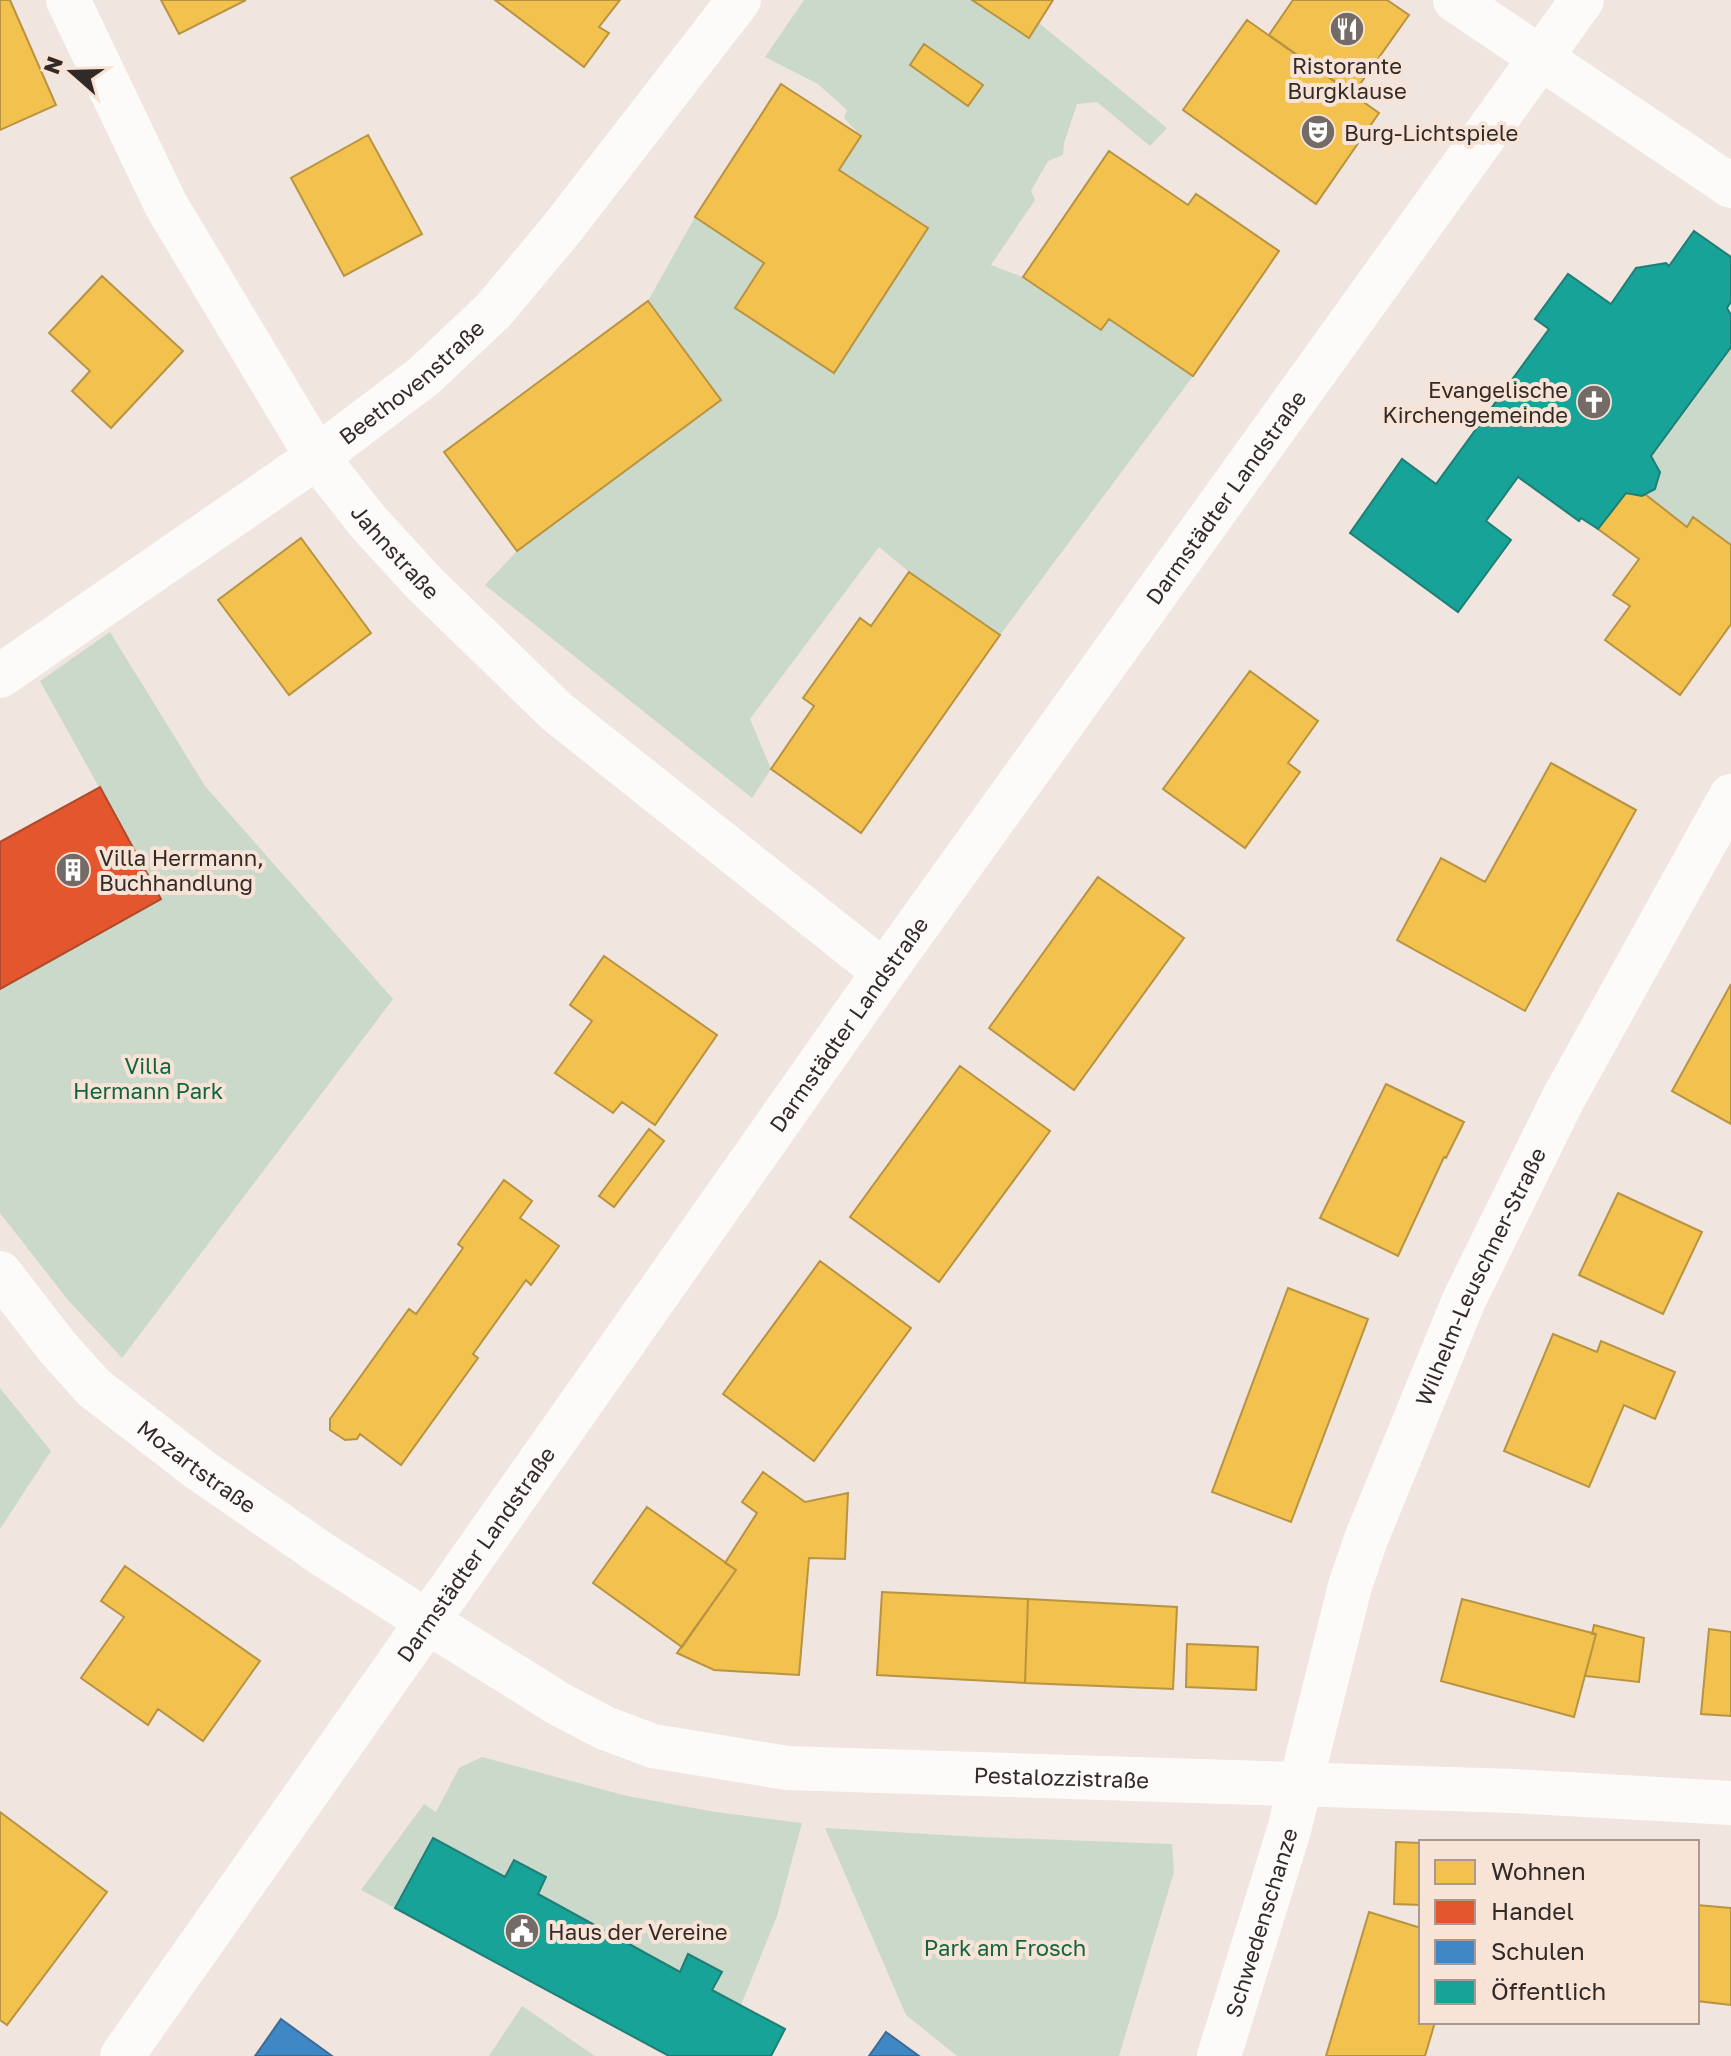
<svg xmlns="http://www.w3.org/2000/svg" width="1731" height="2056" viewBox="0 0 1731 2056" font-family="'Golos Text',sans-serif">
<rect width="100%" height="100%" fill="#f0e5df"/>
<path fill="#cbd9cb" d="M 804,0 L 972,0 L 1028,38 L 1039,23 L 1167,128 L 1150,146 L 1097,102 L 1077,104 L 1064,143 L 1063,155 L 1048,161 L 1031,191 L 1035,200 L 991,265 L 1023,277 L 1109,319 L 1193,376 L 1000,635 L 909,572 L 879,547 L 750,719 L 771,769 L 752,798 L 485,585 L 517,551 L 721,400 L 648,301 L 695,217 L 764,263 L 735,308 L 834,373 L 928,229 L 839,170 L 861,136 L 844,118 L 847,110 L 818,84 L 765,57 Z
M 1731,347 L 1731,545 L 1694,517 L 1687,527 L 1646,495 C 1661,485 1665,470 1651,456 Z
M 110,632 L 205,786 L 393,999 L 122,1358 L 68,1300 L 0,1213 L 0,989 L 161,899 L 40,681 Z
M 0,1388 L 51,1451 L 0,1529 Z
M 482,1757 L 627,1796 L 716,1812 L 802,1823 L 777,1916 L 741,2005 L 712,1990 L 722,1972 L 689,1955 L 680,1972 L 538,1894 L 546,1877 L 514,1860 L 505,1877 L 433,1838 L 395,1908 L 361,1890 L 424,1804 L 436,1812 L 459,1768 Z
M 825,1828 L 979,1837 L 1172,1844 L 1174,1872 L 1119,2056 L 957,2056 L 906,2015 Z
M 522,2006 L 595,2056 L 489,2056 Z"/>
<path fill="#f2c14e" stroke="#b89442" stroke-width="2" d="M 0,0 L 10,0 L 56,105 L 0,130 Z
M 161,0 L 246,0 L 179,34 Z
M 495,0 L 620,0 L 599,27 L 609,33 L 584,67 Z
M 972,0 L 1053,0 L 1029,38 Z
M 1293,0 L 1387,0 L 1409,15 L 1353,94 L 1269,35 Z
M 1247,20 L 1379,113 L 1316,204 L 1183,110 Z
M 924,44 L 983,85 L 968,106 L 910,65 Z
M 781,84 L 861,136 L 839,170 L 928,228 L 834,373 L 735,308 L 764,263 L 695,217 Z
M 368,135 L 422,234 L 344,276 L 291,178 Z
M 1109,151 L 1188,205 L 1196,194 L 1279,251 L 1193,376 L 1109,319 L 1101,330 L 1023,277 Z
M 102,276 L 183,351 L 111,428 L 72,391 L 90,371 L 49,333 Z
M 648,301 L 721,400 L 517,551 L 444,452 Z
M 1626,493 L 1646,495 L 1687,527 L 1693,517 L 1731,545 L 1731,624 L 1680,695 L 1605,640 L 1630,606 L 1613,595 L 1639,559 L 1598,529 Z
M 301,538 L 371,633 L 289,695 L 218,600 Z
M 909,572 L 1000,635 L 861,833 L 771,769 L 814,706 L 803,698 L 860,618 L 871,626 Z
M 1250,671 L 1318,721 L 1288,763 L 1300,772 L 1245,848 L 1163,789 Z
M 1551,763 L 1636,810 L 1525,1011 L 1397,940 L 1441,858 L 1485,882 Z
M 1098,877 L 1184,938 L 1074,1090 L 989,1028 Z
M 604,956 L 717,1035 L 655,1125 L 622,1102 L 613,1113 L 555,1073 L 592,1021 L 570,1005 Z
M 1731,984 L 1731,1124 L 1672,1091 Z
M 960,1066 L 1050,1131 L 939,1282 L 850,1217 Z
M 1386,1084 L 1464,1122 L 1446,1158 L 1444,1157 L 1398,1256 L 1320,1218 Z
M 649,1129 L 664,1141 L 614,1207 L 599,1196 Z
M 504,1180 L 532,1201 L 520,1218 L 559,1246 L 531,1285 L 526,1280 L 473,1354 L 478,1358 L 401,1465 L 360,1434 L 357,1439 L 345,1440 L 330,1430 L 330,1419 L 409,1309 L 416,1314 L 463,1248 L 458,1244 Z
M 1618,1193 L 1702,1232 L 1663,1314 L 1579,1275 Z
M 820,1261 L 911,1328 L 814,1461 L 723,1394 Z
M 1288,1288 L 1368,1319 L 1291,1522 L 1212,1492 Z
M 1553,1334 L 1597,1352 L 1601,1341 L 1675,1372 L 1655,1419 L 1624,1405 L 1589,1487 L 1504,1451 Z
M 763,1472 L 805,1502 L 848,1493 L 845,1559 L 809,1558 L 799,1675 L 714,1670 L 677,1653 L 736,1570 L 725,1563 L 757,1513 L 742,1502 Z
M 647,1507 L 736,1570 L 682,1647 L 593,1583 Z
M 125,1566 L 260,1661 L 203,1741 L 158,1709 L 148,1725 L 81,1678 L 124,1617 L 101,1601 Z
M 882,1592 L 1028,1599 L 1025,1683 L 877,1675 Z
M 1028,1599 L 1177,1607 L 1173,1689 L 1025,1683 Z
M 1462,1599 L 1596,1634 L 1574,1717 L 1441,1681 Z
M 1594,1625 L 1644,1638 L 1639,1682 L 1585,1676 L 1596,1634 L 1592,1634 Z
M 1709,1629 L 1731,1632 L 1731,1716 L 1701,1714 Z
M 1187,1644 L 1258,1647 L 1256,1690 L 1186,1687 Z
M 0,1812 L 107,1892 L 7,2025 L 0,2020 Z
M 1396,1842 L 1421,1843 L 1421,1905 L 1394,1904 Z
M 1697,1905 L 1731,1908 L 1731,2005 L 1697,2001 Z
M 1369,1912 L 1421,1928 L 1421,2022 L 1435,2022 L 1425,2056 L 1326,2056 Z"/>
<path fill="#e4572e" stroke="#af4a2c" stroke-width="2" d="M 100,787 L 161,899 L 0,989 L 0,842 Z"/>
<path fill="#3f88c5" stroke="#3b6c95" stroke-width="2" d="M 281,2019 L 332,2056 L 255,2056 Z
M 886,2032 L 919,2056 L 869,2056 Z"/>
<path fill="#17a398" stroke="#1f7f76" stroke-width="2" d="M 1694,231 L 1731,257 L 1731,302 L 1727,308 L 1731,315 L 1731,347 L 1651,456 L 1660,472 L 1655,489 L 1642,496 L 1626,493 L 1598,529 L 1581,518 L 1579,521 L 1518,477 L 1486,521 L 1511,540 L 1458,612 L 1350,533 L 1402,459 L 1436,484 L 1549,329 L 1535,319 L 1568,274 L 1611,304 L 1636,268 L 1666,263 L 1669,266 Z
M 433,1838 L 505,1877 L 514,1860 L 546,1877 L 538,1894 L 680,1972 L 688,1954 L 722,1972 L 712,1990 L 785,2029 L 771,2056 L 669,2056 L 395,1908 Z"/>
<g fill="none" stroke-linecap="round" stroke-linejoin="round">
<g stroke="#fdfbfa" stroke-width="44">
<path id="s1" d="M 68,0 L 166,205 L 317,457 L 369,523 L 425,584 L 557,712 L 884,972"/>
<path d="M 1455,0 L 1731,186"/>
<path id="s2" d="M 0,676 L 317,457 L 424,376 L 494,310 L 560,231 L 739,0"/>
<path id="s3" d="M 0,1273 L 58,1348 L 94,1388 L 199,1469 L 322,1554 L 428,1622"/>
<path id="s4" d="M 1219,2056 L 1289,1830 L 1350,1586 L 1366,1539 L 1464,1300 L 1563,1099 L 1731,796"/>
</g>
<g stroke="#fdfbfa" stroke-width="44">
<path id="s5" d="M 428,1622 L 559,1704 L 605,1728 L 653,1746 L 787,1768 L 1513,1791 L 1731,1803"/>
<path id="s6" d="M 122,2056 L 884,972 L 1582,0"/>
</g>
</g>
<defs>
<g id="restaurant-disc" transform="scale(1.8)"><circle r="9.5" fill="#746b67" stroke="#f8e3d7"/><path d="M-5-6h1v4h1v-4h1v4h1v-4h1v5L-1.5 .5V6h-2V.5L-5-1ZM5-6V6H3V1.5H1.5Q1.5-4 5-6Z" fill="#fff"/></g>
<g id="theatre-disc" transform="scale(1.8)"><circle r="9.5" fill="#746b67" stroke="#f8e3d7"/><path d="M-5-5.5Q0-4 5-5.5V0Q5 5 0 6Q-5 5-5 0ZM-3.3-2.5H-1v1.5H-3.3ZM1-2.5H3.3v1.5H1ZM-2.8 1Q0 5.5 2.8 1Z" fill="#fff"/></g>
<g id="church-disc" transform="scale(1.8)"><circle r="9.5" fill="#746b67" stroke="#f8e3d7"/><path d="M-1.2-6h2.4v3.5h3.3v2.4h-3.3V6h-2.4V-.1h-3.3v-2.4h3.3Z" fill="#fff"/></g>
<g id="building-disc" transform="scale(1.8)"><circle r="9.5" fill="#746b67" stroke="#f8e3d7"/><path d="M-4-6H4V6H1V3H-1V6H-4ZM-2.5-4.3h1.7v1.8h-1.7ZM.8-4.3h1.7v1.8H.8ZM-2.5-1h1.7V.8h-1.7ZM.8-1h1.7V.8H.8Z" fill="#fff"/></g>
<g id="civic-disc" transform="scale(1.8)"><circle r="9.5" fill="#746b67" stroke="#f8e3d7"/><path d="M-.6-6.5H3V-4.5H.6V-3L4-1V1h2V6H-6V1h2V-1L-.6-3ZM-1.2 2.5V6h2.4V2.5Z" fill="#fff"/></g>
</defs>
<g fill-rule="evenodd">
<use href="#restaurant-disc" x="1347" y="29"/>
<use href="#theatre-disc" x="1318" y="132"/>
<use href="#church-disc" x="1594" y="402"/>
<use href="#building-disc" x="73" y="870"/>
<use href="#civic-disc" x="522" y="1931"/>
</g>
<g text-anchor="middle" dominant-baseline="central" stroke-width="8" stroke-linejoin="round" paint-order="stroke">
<g font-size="22" fill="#322a26" stroke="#f8e3d7" text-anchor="start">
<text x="1347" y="65" text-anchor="middle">Ristorante<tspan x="1347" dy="25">Burgklause</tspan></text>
<text x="1344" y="132">Burg-Lichtspiele</text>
<text x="1568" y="389" text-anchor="end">Evangelische<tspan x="1568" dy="25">Kirchengemeinde</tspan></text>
<text x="99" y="857">Villa Herrmann,<tspan x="99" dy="25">Buchhandlung</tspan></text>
<text x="548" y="1931">Haus der Vereine</text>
</g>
<g font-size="22" fill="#322a26" stroke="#f8e3d7">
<text stroke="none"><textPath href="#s2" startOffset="506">Beethovenstraße</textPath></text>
<text stroke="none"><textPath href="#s6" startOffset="1910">Darmstädter Landstraße</textPath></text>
<text stroke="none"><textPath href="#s1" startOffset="644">Jahnstraße</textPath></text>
<text stroke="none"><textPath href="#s6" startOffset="1262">Darmstädter Landstraße</textPath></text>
<text stroke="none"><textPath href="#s4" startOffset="824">Wilhelm-Leuschner-Straße</textPath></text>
<text stroke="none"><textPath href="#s3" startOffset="278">Mozartstraße</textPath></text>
<text stroke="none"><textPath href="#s6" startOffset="614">Darmstädter Landstraße</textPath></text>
<text stroke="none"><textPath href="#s5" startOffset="668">Pestalozzistraße</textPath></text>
<text stroke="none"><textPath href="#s4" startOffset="140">Schwedenschanze</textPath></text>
</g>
<g font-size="22" fill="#106540" stroke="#f8e3d7">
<text x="148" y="1065">Villa<tspan x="148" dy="25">Hermann Park</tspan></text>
<text x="1005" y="1947">Park am Frosch</text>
</g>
</g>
<rect x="1419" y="1840" width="280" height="184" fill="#f8e3d7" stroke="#a99990" stroke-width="2"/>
<rect x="1435" y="1860" width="40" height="24" fill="#f2c14e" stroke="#a99990" stroke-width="2"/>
<text x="1491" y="1880" font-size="24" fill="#322a26">Wohnen</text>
<rect x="1435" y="1900" width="40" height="24" fill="#e4572e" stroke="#a99990" stroke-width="2"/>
<text x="1491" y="1920" font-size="24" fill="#322a26">Handel</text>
<rect x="1435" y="1940" width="40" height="24" fill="#3f88c5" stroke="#a99990" stroke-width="2"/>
<text x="1491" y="1960" font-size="24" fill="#322a26">Schulen</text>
<rect x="1435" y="1980" width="40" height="24" fill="#17a398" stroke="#a99990" stroke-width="2"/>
<text x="1491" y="2000" font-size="24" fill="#322a26">Öffentlich</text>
<g transform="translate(72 72) rotate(290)" stroke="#f8e3d7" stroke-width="6" paint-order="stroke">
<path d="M0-6L14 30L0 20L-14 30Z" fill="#322a26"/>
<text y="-12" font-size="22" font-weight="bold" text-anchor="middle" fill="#322a26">N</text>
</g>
</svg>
